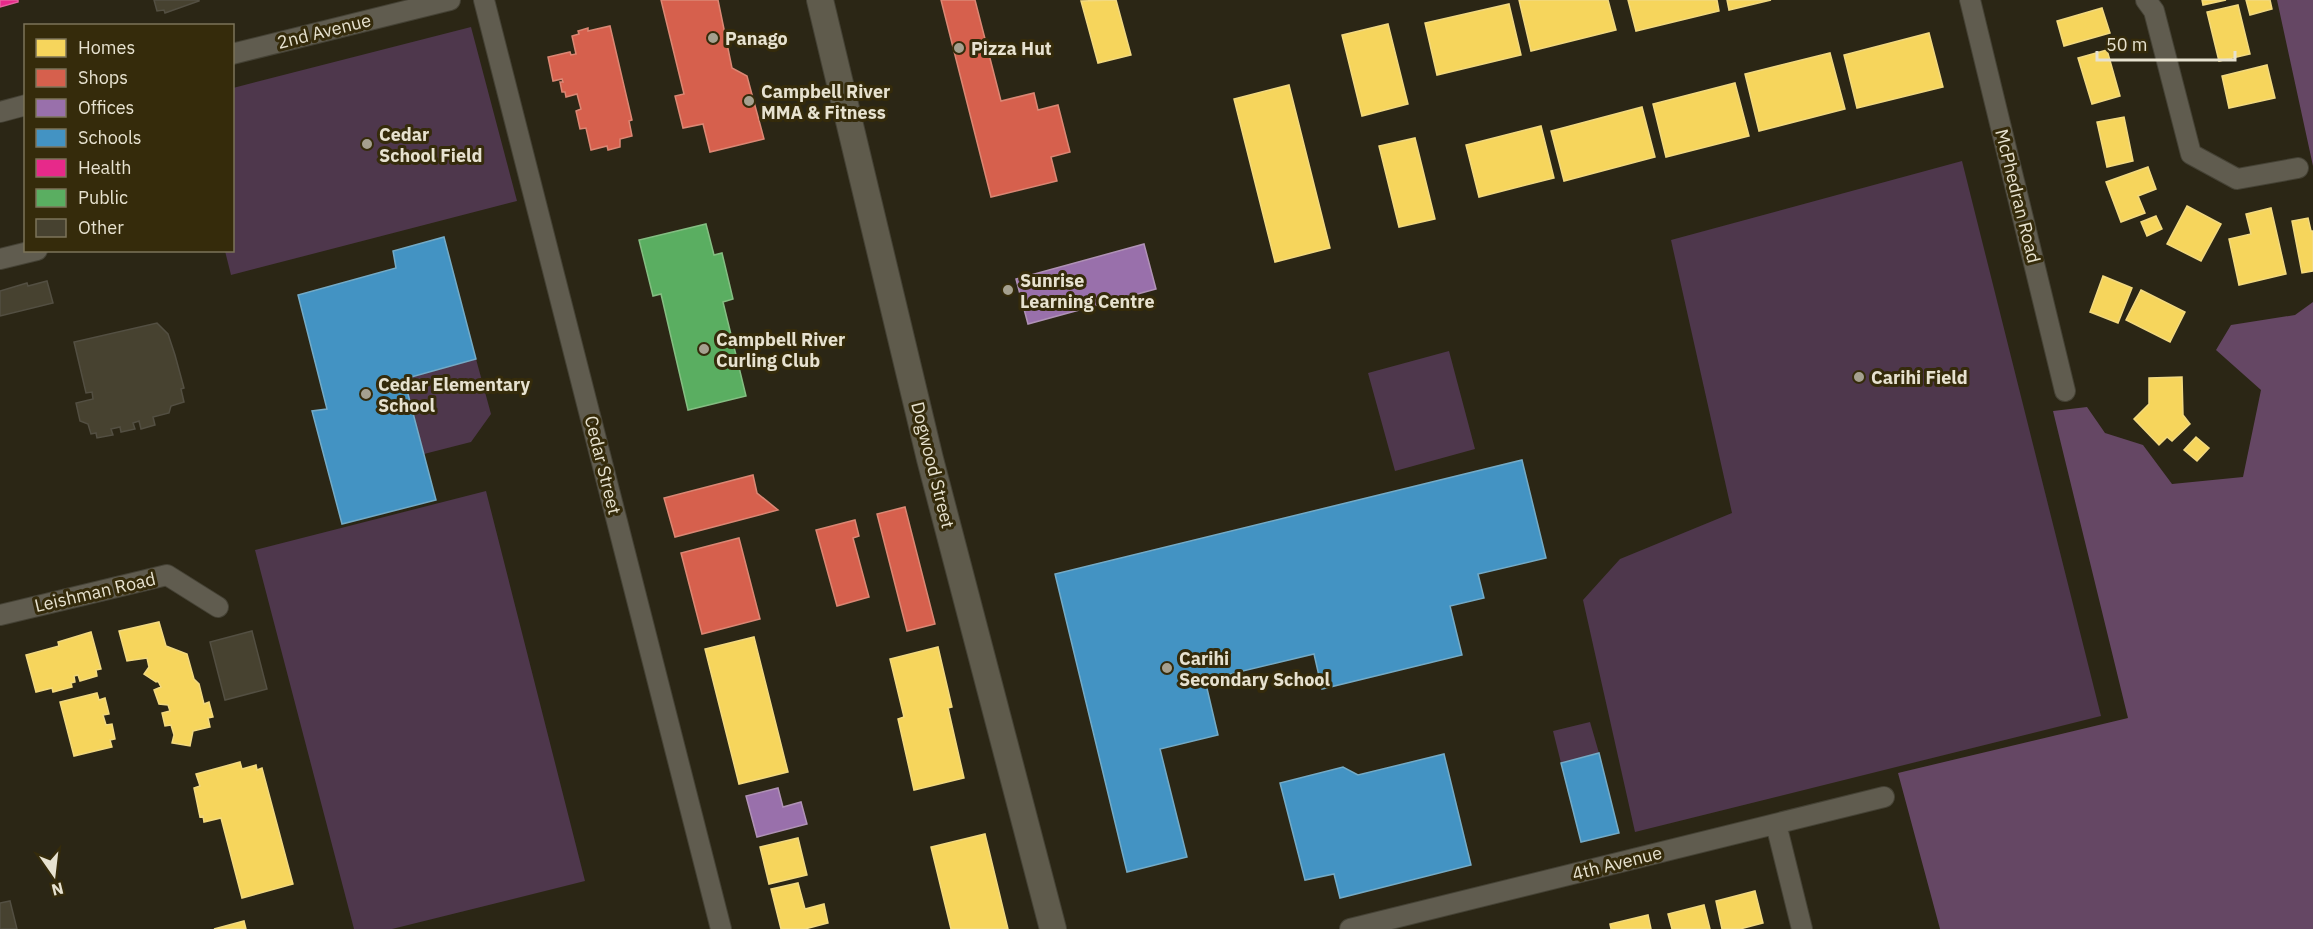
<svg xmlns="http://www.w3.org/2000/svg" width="2313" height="929" viewBox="0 0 2313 929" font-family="'IBM Plex Sans',sans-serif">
<rect width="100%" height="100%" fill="#2b2615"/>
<path fill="#4e374c" d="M 471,27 L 517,201 L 231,275 L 225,251 L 232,250 L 233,88 Z
M 1962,161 L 2101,716 L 1635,832 L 1583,600 L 1620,559 L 1732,513 L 1671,240 Z
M 1449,351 L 1475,449 L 1395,471 L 1368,373 Z
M 476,359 L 491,414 L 471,442 L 424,454 L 404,379 Z
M 486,491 L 585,881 L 392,929 L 354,929 L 255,550 Z
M 1590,722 L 1599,753 L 1561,763 L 1553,731 Z"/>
<path fill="#654764" d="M 2277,0 L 2313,0 L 2313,166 Z
M 2313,302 L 2313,929 L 1940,929 L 1898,773 L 2128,718 L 2053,411 L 2087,407 L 2105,433 L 2143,445 L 2172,484 L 2243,477 L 2261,390 L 2216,350 L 2231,325 L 2295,315 Z"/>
<path fill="#f6d55c" stroke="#f2d97f" stroke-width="1.5" d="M 1116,0 L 1131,55 L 1098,63 L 1081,1 Z
M 1519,0 L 1608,0 L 1616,30 L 1531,51 Z
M 1628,0 L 1717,0 L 1719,11 L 1636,31 Z
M 1727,0 L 1771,0 L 1729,10 Z
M 2202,0 L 2226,0 L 2203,5 Z
M 2246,0 L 2270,0 L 2272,9 L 2250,15 Z
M 1509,4 L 1521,55 L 1437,75 L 1425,23 Z
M 2238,5 L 2250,54 L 2219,61 L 2207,12 Z
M 2102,8 L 2110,33 L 2064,46 L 2057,21 Z
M 1388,24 L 1408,104 L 1362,116 L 1342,35 Z
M 1929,33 L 1943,87 L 1857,108 L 1844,55 Z
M 2107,50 L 2120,96 L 2092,104 L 2078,58 Z
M 1830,53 L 1845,109 L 1759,131 L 1745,74 Z
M 2267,65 L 2275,98 L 2229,108 L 2222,76 Z
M 1735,83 L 1749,136 L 1666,157 L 1653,104 Z
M 1289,85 L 1330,248 L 1275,262 L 1234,99 Z
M 1642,107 L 1655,157 L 1564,181 L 1551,131 Z
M 2124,117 L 2133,161 L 2107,167 L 2097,122 Z
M 1541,126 L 1554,178 L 1479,197 L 1466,145 Z
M 1415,138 L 1435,219 L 1399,227 L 1379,146 Z
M 2148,167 L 2156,189 L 2138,196 L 2145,213 L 2121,222 L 2106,182 Z
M 2187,206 L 2221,224 L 2201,261 L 2167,244 Z
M 2271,208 L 2286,274 L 2239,285 L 2229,239 L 2251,234 L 2246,214 Z
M 2156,216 L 2162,229 L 2147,236 L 2141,222 Z
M 2308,218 L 2311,231 L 2313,231 L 2313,271 L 2302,273 L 2292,221 Z
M 2103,276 L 2132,288 L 2118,323 L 2090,312 Z
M 2141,290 L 2185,312 L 2170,342 L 2126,320 Z
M 2182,377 L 2183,415 L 2190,424 L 2172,441 L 2167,437 L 2159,445 L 2134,419 L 2149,404 L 2149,378 Z
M 2196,437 L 2209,448 L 2197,461 L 2184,450 Z
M 159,622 L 166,646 L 187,654 L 194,679 L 199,684 L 204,704 L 209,702 L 213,717 L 208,718 L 210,727 L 193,731 L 190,746 L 172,743 L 174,735 L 171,725 L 165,726 L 162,713 L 170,711 L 168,705 L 159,704 L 154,690 L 161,687 L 158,681 L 156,682 L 144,674 L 149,667 L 147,658 L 127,661 L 119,631 Z
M 91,632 L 101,669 L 96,670 L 97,676 L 80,681 L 78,675 L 74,676 L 75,682 L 71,683 L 72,687 L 53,692 L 52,688 L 36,692 L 26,655 L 59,646 L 58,642 Z
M 754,637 L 788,772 L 739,784 L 705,649 Z
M 938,647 L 952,707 L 948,708 L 964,778 L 914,790 L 898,719 L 904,717 L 890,659 Z
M 97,693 L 99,700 L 105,698 L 109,714 L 103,715 L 106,725 L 112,724 L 115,739 L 110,740 L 112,747 L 74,756 L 60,702 Z
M 240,762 L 242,769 L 256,765 L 257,770 L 262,768 L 293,884 L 242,898 L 221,818 L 204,822 L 203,816 L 200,817 L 194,788 L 200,786 L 196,774 Z
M 985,834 L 1008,929 L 951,929 L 931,847 Z
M 798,838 L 807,875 L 769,884 L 760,847 Z
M 798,883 L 805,909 L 824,904 L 828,923 L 805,929 L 781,929 L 771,889 Z
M 1755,891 L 1763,923 L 1740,929 L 1722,929 L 1716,901 Z
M 1704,905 L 1710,929 L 1672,929 L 1668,914 Z
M 1648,915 L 1651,929 L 1611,929 L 1610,924 Z
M 244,921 L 246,929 L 214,929 Z"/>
<path fill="#d6604d" stroke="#db8774" stroke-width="1.5" d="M 661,0 L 718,0 L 732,68 L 747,76 L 764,139 L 710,152 L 703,124 L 683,128 L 675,96 L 684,94 Z
M 941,0 L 975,0 L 1001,101 L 1034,93 L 1038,110 L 1058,105 L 1070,152 L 1051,157 L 1057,181 L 991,197 Z
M 610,26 L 632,120 L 629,121 L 632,136 L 620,139 L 620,147 L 608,150 L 607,146 L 591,150 L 586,128 L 580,129 L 576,111 L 581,109 L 577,94 L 566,97 L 565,92 L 562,92 L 560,82 L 563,82 L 562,79 L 553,81 L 548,57 L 570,52 L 571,55 L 576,54 L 572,36 L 579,34 L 578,31 L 588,28 L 588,31 Z
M 753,475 L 757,493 L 778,510 L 675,537 L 664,498 Z
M 905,507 L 935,624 L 907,631 L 877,514 Z
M 855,520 L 859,536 L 853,538 L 869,597 L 837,606 L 816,530 Z
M 739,538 L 760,619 L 702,634 L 681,553 Z"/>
<path fill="#9970ab" stroke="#b092b6" stroke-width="1.5" d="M 1144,244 L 1156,289 L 1028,324 L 1016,279 Z
M 778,788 L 783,807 L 801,802 L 807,824 L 757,837 L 746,796 Z"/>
<path fill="#4393c3" stroke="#74abc7" stroke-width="1.5" d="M 444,237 L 476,359 L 404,379 L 436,500 L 342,524 L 312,411 L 327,409 L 298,295 L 396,268 L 393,251 Z
M 1522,460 L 1546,558 L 1478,574 L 1484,598 L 1450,606 L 1462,655 L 1322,689 L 1314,654 L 1205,680 L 1218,735 L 1160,749 L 1187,857 L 1127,872 L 1055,574 Z
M 1599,753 L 1619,833 L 1581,842 L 1561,763 Z
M 1444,754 L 1471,865 L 1340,898 L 1334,874 L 1305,880 L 1280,783 L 1343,767 L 1358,775 Z"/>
<path fill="#e7298a" stroke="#e7609f" stroke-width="1.5" d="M 0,0 L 18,0 L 18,2 L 0,7 Z"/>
<path fill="#5aae61" stroke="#84be82" stroke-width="1.5" d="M 706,224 L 714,255 L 722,253 L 733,299 L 723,302 L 746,396 L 688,410 L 661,294 L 653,296 L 639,240 Z"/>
<path fill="#474230" stroke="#534f42" stroke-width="1.5" d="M 154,0 L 199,0 L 199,1 L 165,13 L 164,10 L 157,11 Z
M 47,281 L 53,303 L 0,316 L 0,291 L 27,283 L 28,286 Z
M 157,323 L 168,334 L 175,355 L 184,388 L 181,389 L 184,402 L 171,406 L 169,413 L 153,417 L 155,425 L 141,429 L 139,421 L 133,423 L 135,429 L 121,432 L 120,427 L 111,429 L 113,435 L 97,438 L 96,433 L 91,434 L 88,424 L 80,421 L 76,403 L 93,399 L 92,392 L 86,393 L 74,342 Z
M 252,631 L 267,689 L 225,700 L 210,642 Z
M 10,901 L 17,929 L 0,929 L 0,903 Z"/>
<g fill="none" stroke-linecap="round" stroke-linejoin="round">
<g stroke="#454235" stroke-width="22">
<path id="minor" d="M 484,0 L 721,929
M 1970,0 L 2065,391
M 2146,0 L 2154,11 L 2191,154 L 2237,179 L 2298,168
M 232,54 L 450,0
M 0,112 L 26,105
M 0,259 L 37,250
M 0,615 L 167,575 L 218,607
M 1776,824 L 1802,929
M 1350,929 L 1884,797"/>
</g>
<g stroke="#454235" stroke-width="28">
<path id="major" d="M 820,0 L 930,459 L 1053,929"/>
</g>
<use href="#minor" stroke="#605c4f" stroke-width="20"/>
<use href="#major" stroke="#5f5b4c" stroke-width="26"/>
</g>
<g fill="#a5a08f" stroke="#352b0b" stroke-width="2">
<circle cx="713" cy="38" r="6"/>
<circle cx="959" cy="48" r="6"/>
<circle cx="749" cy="101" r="6"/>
<circle cx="367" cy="144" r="6"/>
<circle cx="1008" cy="290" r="6"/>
<circle cx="704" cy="349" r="6"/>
<circle cx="1859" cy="377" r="6"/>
<circle cx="366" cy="394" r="6"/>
<circle cx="1167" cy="668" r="6"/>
</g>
<g text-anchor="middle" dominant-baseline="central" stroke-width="6" stroke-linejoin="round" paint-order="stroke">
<g font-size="18" fill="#e7e2d0" stroke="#352b0b">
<text transform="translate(324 31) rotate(-14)">2nd Avenue</text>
<text transform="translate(2018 196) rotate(76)">McPhedran Road</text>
<text transform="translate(603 465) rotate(76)">Cedar Street</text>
<text transform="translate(933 465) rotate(76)">Dogwood Street</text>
<text transform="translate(95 592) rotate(-13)">Leishman Road</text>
<text transform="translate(1617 863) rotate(-14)">4th Avenue</text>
</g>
<g font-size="18" font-weight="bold" fill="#e7e2d0" stroke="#352b0b" text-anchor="start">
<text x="725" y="38">Panago</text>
<text x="971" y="48">Pizza Hut</text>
<text x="761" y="91">Campbell River<tspan x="761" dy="21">MMA &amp; Fitness</tspan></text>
<text x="379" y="134">Cedar<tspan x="379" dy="21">School Field</tspan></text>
<text x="1020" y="280">Sunrise<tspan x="1020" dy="21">Learning Centre</tspan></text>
<text x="716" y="339">Campbell River<tspan x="716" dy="21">Curling Club</tspan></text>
<text x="1871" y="377">Carihi Field</text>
<text x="378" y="384">Cedar Elementary<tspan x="378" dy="21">School</tspan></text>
<text x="1179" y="658">Carihi<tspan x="1179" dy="21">Secondary School</tspan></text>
</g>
</g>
<rect x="24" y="24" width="210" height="228" fill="#352b0b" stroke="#7c745a" stroke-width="1.5"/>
<rect x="36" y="39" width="30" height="18" fill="#f6d55c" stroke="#7c745a" stroke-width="1.5"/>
<text x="78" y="54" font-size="18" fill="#e7e2d0">Homes</text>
<rect x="36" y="69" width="30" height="18" fill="#d6604d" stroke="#7c745a" stroke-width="1.5"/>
<text x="78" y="84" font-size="18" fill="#e7e2d0">Shops</text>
<rect x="36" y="99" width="30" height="18" fill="#9970ab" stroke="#7c745a" stroke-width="1.5"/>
<text x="78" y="114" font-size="18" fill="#e7e2d0">Offices</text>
<rect x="36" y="129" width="30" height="18" fill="#4393c3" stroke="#7c745a" stroke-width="1.5"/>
<text x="78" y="144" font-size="18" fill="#e7e2d0">Schools</text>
<rect x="36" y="159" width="30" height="18" fill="#e7298a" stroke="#7c745a" stroke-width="1.5"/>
<text x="78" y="174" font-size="18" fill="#e7e2d0">Health</text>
<rect x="36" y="189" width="30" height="18" fill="#5aae61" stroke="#7c745a" stroke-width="1.5"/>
<text x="78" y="204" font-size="18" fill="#e7e2d0">Public</text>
<rect x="36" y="219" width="30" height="18" fill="#474230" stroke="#7c745a" stroke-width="1.5"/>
<text x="78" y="234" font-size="18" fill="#e7e2d0">Other</text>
<g transform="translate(54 875) rotate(166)" stroke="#352b0b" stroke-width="4.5" paint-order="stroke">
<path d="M0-4.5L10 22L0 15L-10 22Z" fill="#e7e2d0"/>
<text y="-9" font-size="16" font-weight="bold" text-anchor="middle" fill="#e7e2d0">N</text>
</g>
<path d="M2097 51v9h138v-9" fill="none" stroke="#e7e2d0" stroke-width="3"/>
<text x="2106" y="51" font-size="18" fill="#e7e2d0" stroke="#352b0b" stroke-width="4.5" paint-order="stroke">50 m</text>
</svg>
